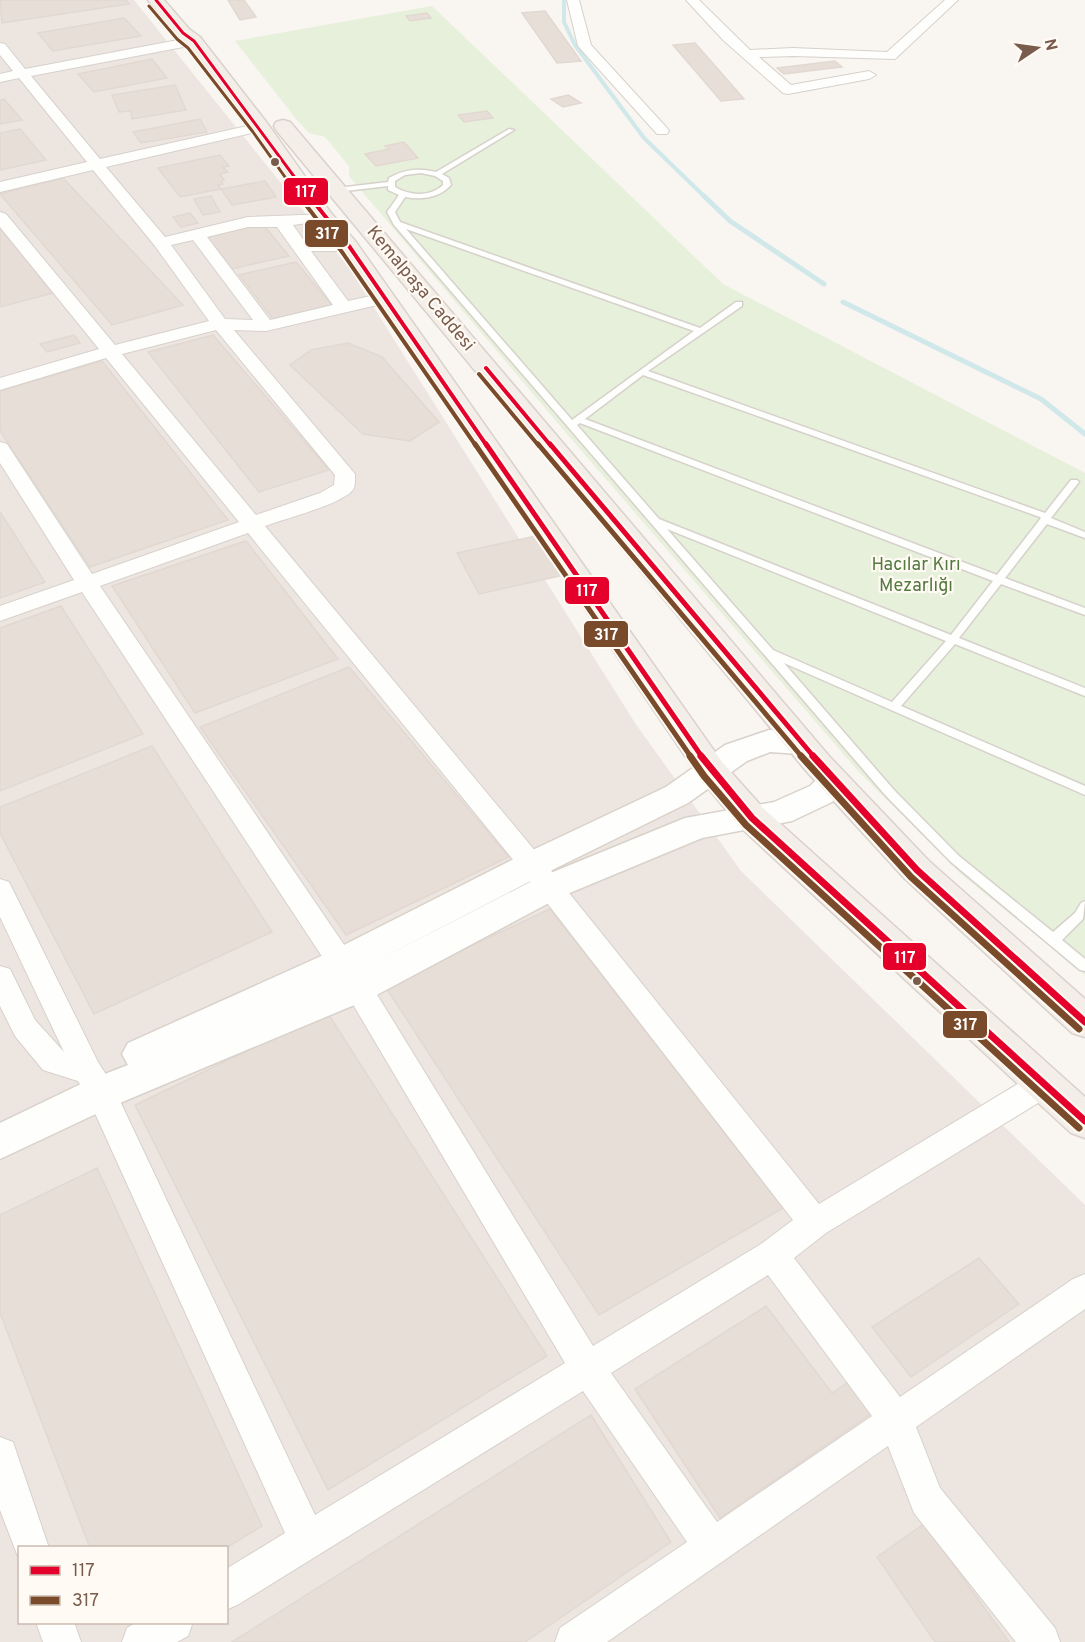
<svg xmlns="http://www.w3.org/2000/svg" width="1085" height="1642" viewBox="0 0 1085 1642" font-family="Overpass,sans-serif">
<rect width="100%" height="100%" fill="#f9f5f0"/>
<path fill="#ede5e0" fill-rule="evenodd" d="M 0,0 L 134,0 L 349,268 L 635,723 L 741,871 L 1085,1205 L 1085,1642 L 0,1642 ZM 20,1548 L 226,1548 L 226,1622 L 20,1622 Z"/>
<path fill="#e7f0db" d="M 432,6 L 723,284 L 1085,473 L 1085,975 L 961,874 L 859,772 L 567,434 L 349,176 L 349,166 L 325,137 L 309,133 L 297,120 L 235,41 Z"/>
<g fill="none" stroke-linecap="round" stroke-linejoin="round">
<path stroke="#d0e8ea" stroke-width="4" d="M 564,0 L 564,22 L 575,45 L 644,138 L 706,198"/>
<path stroke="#d0e8ea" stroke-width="5" d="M 704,196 L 730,221 L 824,284
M 843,302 L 1041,399 L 1085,434"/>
</g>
<path fill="#e6ded7" stroke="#e2d8d2" stroke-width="1.5" d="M 0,0 L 126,0 L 129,4 L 2,23 Z
M 228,0 L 244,0 L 256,17 L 240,20 Z
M 545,11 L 581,61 L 557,63 L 522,13 Z
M 427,13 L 431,18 L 410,21 L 406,16 Z
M 124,18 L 141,36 L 53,51 L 38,33 Z
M 695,43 L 744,99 L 721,101 L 673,45 Z
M 152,59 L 167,78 L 94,92 L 78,74 Z
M 835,61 L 842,67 L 784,74 L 777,68 Z
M 175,85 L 186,110 L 132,119 L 131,111 L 119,112 L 112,95 Z
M 568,95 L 581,103 L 563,107 L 551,99 Z
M 4,99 L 22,120 L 0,124 L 0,100 Z
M 487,111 L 493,118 L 464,122 L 458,115 Z
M 200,119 L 207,132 L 141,143 L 133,132 Z
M 20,129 L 46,160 L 0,170 L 0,133 Z
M 404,142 L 418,158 L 376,166 L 365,154 L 389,149 L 385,146 Z
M 220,155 L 229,166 L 223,167 L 228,172 L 220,174 L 224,180 L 221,181 L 223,184 L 218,185 L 221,189 L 180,197 L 158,168 Z
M 63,178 L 183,305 L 112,325 L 0,194 Z
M 265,181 L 276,197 L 232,205 L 221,189 Z
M 211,196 L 220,212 L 203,215 L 194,199 Z
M 190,213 L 198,223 L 181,227 L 173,217 Z
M 261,222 L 289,256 L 231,269 L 205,234 Z
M 0,228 L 53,293 L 0,307 Z
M 296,262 L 332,305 L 273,319 L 239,275 Z
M 74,335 L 80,343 L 47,352 L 40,344 Z
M 213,335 L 329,470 L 259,492 L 148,352 Z
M 348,343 L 382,357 L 439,422 L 410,441 L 363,434 L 290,365 L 311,350 Z
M 102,361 L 228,520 L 90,567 L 0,431 L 0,391 Z
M 0,512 L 45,582 L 0,598 Z
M 540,535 L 564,575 L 479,594 L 457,553 Z
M 246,541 L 338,659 L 195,713 L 112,586 Z
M 61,606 L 143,734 L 0,791 L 0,628 Z
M 349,667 L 509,857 L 346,935 L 200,727 Z
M 152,746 L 272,932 L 94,1014 L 0,833 L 0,807 Z
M 550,909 L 783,1208 L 599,1315 L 385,986 Z
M 327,1012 L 547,1356 L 328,1490 L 135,1105 Z
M 97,1168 L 262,1526 L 226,1548 L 90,1548 L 0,1313 L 0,1215 Z
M 979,1258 L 1019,1304 L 911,1377 L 872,1327 Z
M 766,1306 L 832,1393 L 854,1378 L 878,1409 L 720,1518 L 635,1389 Z
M 591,1415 L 671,1542 L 525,1642 L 232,1642 Z
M 924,1524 L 1009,1642 L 935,1642 L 877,1557 Z"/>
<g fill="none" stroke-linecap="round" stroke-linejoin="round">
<g stroke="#d7d1cb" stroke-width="3">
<path id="lane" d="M 509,129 L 514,130 L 442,174 L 449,178 L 451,185 C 439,198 422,200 405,197 L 395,212 L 400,222 L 700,328 L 736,302 L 742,302 L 742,306 L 648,371 L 1045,513 L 1071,480 L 1077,480 L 1079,482 L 1051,518 L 1085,532 L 1085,538 L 1047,524 L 1005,578 L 1085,608 L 1085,615 L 1001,584 L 959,638 L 1085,688 L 1085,696 L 955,644 L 901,706 L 1085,786 L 1085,795 L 784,663 L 894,790 L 959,856 L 1053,932 L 1075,913 L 1081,903 L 1085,901 L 1083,919 L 1062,940 L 1085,959 L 1085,971 L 1080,970 L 951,862 L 886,796 L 394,225 L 387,212 L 399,195 L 388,190 L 388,186 L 337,192 L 333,190 L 337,188 L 388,182 L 389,178 C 405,169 418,168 436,172 ZM 421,173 L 435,176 L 443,181 L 443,185 C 430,197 410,196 395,187 L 395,181 L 405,175 ZM 406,229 L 694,331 L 572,420 ZM 643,375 L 1040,517 L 1041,518 L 997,575 L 585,419 ZM 580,423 L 993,581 L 951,635 L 659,519 L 577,425 ZM 667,529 L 946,641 L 892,702 L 773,650 Z"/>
</g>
<g stroke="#d7d1cb" stroke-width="2">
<path id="street" d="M 567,0 L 579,0 L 591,45 L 667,128 L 669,131 L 667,134 L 657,134 L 578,46 Z
M 686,0 L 699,0 L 750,50 L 793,48 L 887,52 L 945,0 L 958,0 L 895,59 L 793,56 L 759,57 L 791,85 L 869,71 L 876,75 L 869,79 L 788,94 L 783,93 L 723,40 Z
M 194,37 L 199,38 L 200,41 L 199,44 L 31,76 L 100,159 L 260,123 L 265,124 L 267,127 L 265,130 L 106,167 L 165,237 L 248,217 L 330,214 L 332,217 L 330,220 L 293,225 L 304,241 L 355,243 L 357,246 L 355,249 L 349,251 L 311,251 L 348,301 L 384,293 L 390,294 L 393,298 L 390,302 L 266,331 L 234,330 L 355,474 C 355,480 356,488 351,492 C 335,506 287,518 265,526 L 541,858 L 819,1204 L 1034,1074 L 1045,1070 L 1056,1074 L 1060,1083 L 1056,1092 L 826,1233 L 794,1258 L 900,1397 L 1073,1279 L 1085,1274 L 1085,1309 L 916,1427 L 940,1488 L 1055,1628 L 1060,1642 L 1016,1642 L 914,1513 L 888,1446 L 607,1642 L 555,1642 L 560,1628 L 687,1542 L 583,1391 L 239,1604 L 226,1610 L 226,1569 L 285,1533 L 89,1100 L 78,1081 L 43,1070 L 15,1036 L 0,1006 L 0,966 L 10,969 L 35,1020 L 64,1052 L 0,917 L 0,879 L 9,882 L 98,1062 L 112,1084 L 315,1515 L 565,1363 L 348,996 L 82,592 L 0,621 L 0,606 L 74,580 L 0,463 L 0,442 L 7,444 L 92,574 L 239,522 L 106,358 L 0,390 L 0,378 L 99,349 L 0,227 L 0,212 L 6,214 L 115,345 L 209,321 L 155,246 L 93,170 L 0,192 L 0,182 L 87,162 L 19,78 L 0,82 L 0,74 L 13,71 L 0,55 L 0,43 L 5,44 L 25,69 ZM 248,227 L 277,227 L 333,305 L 270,320 L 207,237 ZM 193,240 L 253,320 L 225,319 L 171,245 ZM 216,330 L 335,475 L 334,485 L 320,493 L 256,515 L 122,354 ZM 248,533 L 523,872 L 793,1220 L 761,1244 L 593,1346 L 368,980 L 100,586 ZM 768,1275 L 872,1416 L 717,1522 L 611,1373 Z
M 0,1437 L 13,1442 L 49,1548 L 20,1548 L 20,1562 L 0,1510 Z
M 36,1622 L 74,1622 L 81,1642 L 43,1642 Z
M 137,1622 L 193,1622 L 188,1636 L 177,1642 L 122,1642 L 127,1628 Z"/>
</g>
<g stroke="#d9d2cb" stroke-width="3">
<path id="secondary" d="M 769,730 L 800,732 L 811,735 L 816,743 L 811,751 L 800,754 L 770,752 L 747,761 L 688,803 L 544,874 L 361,969 L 536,879 L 685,818 L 774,802 L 810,786 L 823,773 L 834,770 L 845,773 L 850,781 L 832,802 L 792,821 L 702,838 L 560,897 L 371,998 L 115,1105 L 0,1159 L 0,1123 L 87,1081 L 128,1065 L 122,1054 L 128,1043 L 328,953 L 520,856 L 666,787 L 725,745 Z"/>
</g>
<g stroke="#dad1cc" stroke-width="3">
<path id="primary" d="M 148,0 L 164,0 L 189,29 L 200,37 L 267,123 L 331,213 L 356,242 L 722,762 L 764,809 L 1085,1097 L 1085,1138 L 1071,1133 L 740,827 L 700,778 L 341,250 L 317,221 L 253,131 L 188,45 L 177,37 Z
M 283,120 L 290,122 L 829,756 L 929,861 L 1085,999 L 1085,1037 L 1072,1033 L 905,879 L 807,772 L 276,130 L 274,126 L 276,122 Z"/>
</g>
<use href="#lane" fill="#fefefd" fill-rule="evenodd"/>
<use href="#street" fill="#fefefd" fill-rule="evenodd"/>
<use href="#secondary" fill="#fefefd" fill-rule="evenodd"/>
<use href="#primary" fill="#f3eee8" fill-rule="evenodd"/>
<g stroke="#fffaf3" stroke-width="5">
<path id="bus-1-far3" d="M 156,0 L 183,33 L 194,41 L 310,198"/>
</g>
<g stroke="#fffaf3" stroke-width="7">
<path id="bus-1-far2" d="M 309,196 L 349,246 L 487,446
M 486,368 L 551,446"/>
</g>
<g stroke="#fffaf3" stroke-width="9">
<path id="bus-1-far1" d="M 486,444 L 702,757
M 550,444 L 814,757"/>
</g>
<g stroke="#fffaf3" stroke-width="11">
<path id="bus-1" d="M 701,756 L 752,818 L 1085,1121
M 813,756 L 917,870 L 1085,1022"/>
</g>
<g stroke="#fffaf3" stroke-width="5">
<path id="bus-2-far3" d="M 149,6 L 177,39 L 188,48 L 253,132 L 300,198"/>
</g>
<g stroke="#fffaf3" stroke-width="7">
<path id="bus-2-far2" d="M 299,196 L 342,252 L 476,446
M 479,374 L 539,446"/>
</g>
<g stroke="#fffaf3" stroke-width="9">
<path id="bus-2-far1" d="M 475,444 L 691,757
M 538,444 L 802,757"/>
</g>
<g stroke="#fffaf3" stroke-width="11">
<path id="bus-2" d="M 690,756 L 704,776 L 746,825 L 1079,1128
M 801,756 L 911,877 L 1079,1029"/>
</g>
<use href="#bus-1-far3" stroke="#e4002b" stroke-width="3"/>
<use href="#bus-1-far2" stroke="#e4002b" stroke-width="4"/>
<use href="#bus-1-far1" stroke="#e4002b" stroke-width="5"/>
<use href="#bus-1" stroke="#e4002b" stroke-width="7"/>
<use href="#bus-2-far3" stroke="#7a4b2a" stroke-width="3"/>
<use href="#bus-2-far2" stroke="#7a4b2a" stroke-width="4"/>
<use href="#bus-2-far1" stroke="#7a4b2a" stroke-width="5"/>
<use href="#bus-2" stroke="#7a4b2a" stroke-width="7"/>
</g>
<g fill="#7a5c4d" stroke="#fffaf3" stroke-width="2">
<circle cx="275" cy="162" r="5"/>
<circle cx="917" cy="981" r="5"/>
</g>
<g text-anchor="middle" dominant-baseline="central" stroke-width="4.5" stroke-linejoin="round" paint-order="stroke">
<g font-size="18" fill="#7a5c4d" stroke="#fffaf3">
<text transform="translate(420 289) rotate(50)">Kemalpaşa Caddesi</text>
</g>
<g font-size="18" fill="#537a41" stroke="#fffaf3">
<text x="916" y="565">Hacılar Kırı<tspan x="916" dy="21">Mezarlığı</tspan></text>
</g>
</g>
<g stroke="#fffaf3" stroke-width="2">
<rect x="283" y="177" width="46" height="29" rx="6" fill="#e4002b"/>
<rect x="304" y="219" width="45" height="29" rx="6" fill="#7a4b2a"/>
<rect x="564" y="576" width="46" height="29" rx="6" fill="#e4002b"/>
<rect x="583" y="620" width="46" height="28" rx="6" fill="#7a4b2a"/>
<rect x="882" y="942" width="45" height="29" rx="6" fill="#e4002b"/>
<rect x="942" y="1010" width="46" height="29" rx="6" fill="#7a4b2a"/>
</g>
<g font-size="16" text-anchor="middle" font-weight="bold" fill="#fff">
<text x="306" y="197">117</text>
<text x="327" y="239">317</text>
<text x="587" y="596">117</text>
<text x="606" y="640">317</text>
<text x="905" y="963">117</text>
<text x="965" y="1030">317</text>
</g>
<rect x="18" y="1546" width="210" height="78" fill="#fffaf3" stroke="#cabbb1" stroke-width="1.5"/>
<rect x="30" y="1566" width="30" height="9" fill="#e4002b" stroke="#cabbb1" stroke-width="1.5"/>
<text x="72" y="1576" font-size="18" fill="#7a5c4d">117</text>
<rect x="30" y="1596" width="30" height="9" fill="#7a4b2a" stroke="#cabbb1" stroke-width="1.5"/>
<text x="72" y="1606" font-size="18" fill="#7a5c4d">317</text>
<g transform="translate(1037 48) rotate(77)" stroke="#fffaf3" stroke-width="4.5" paint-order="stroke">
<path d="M0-4.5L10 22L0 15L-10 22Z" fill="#7a5c4d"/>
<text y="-9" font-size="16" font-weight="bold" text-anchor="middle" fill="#7a5c4d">N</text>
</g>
</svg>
